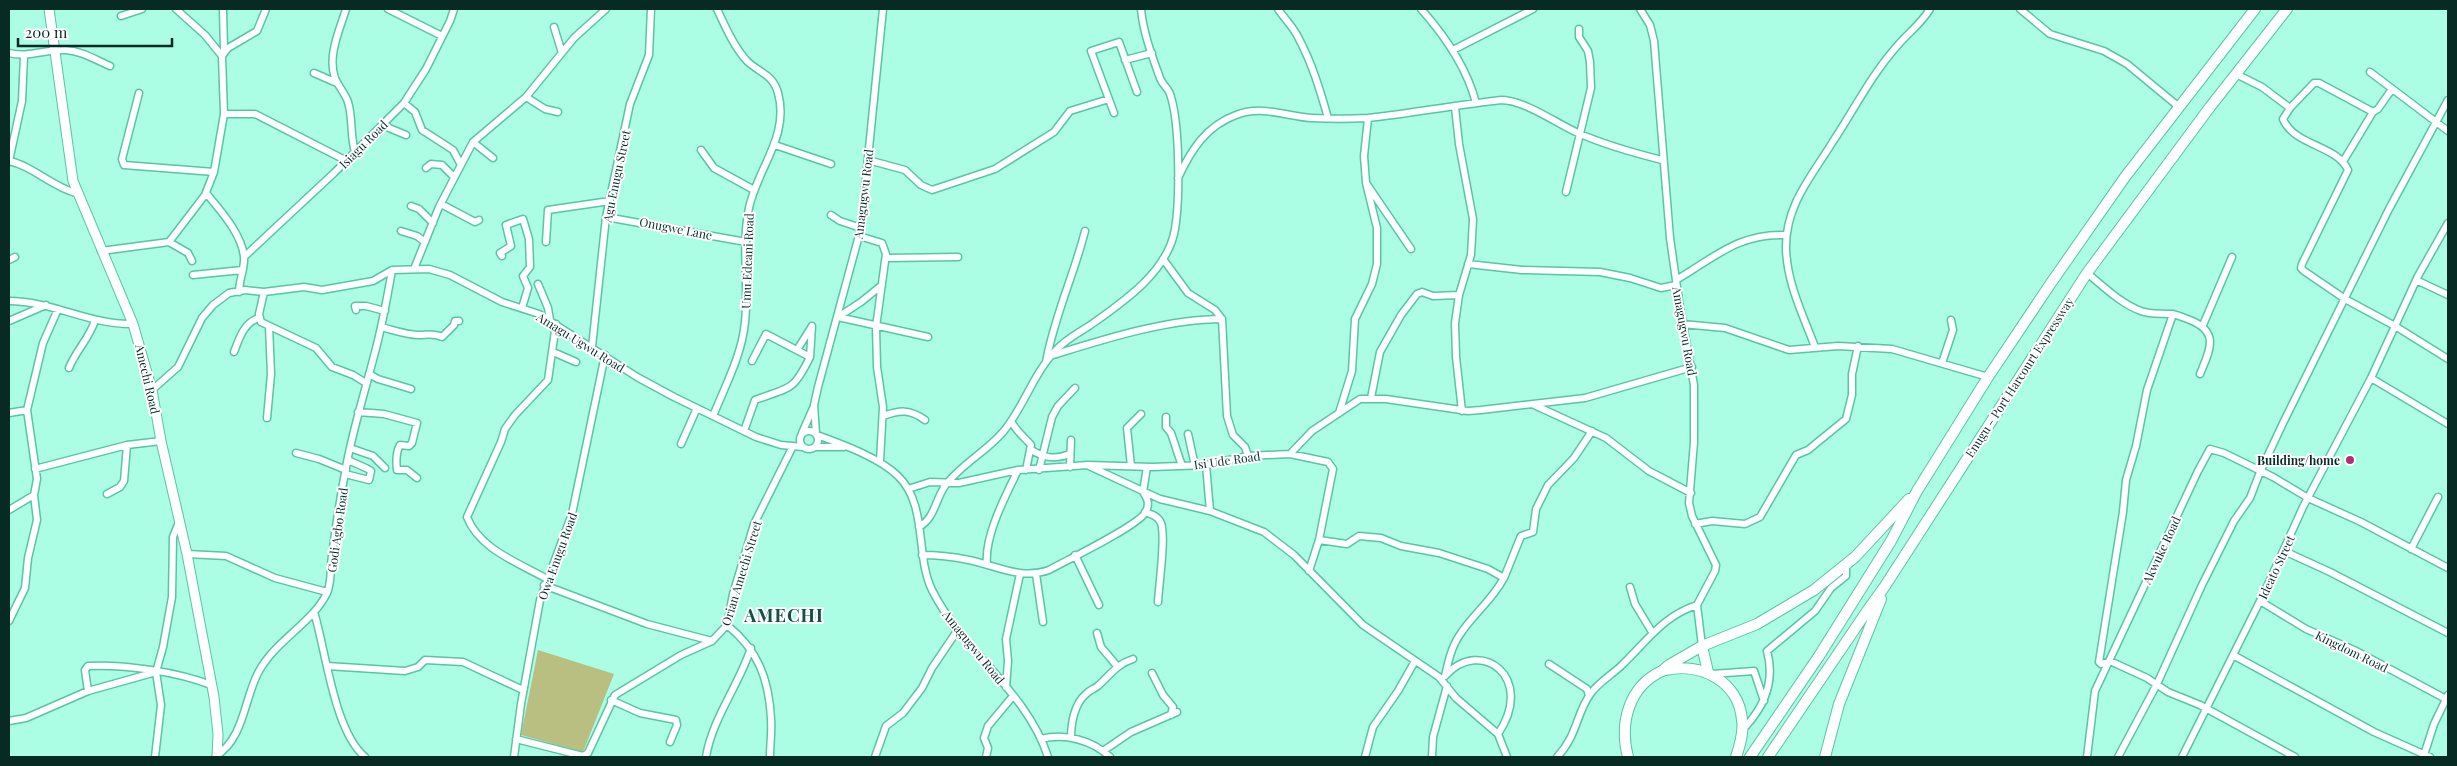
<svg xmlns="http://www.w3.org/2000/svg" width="2457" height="766" viewBox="0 0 2457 766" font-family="'Playfair Display',serif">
<rect width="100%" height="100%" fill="#abfde4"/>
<path fill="#b8bf80" d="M 538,650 L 614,674 L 583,752 L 521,735 Z"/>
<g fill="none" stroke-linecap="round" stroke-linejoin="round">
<g stroke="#59c4a7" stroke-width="9">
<path id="minor" d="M 176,9 L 205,35 L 222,56
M 223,9 L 224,51
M 346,9 C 340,29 327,56 335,78 C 338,86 345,93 348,102 C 353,118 350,136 355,152
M 388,9 L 442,36
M 1278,9 C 1284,18 1294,28 1298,37 C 1312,63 1320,90 1328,118
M 1421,9 C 1445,36 1467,68 1476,103
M 1640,9 L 1650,25 L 1654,41 L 1670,238 L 1680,308 L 1694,385 L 1694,442 L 1689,503 L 1692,516 L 1716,565 L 1715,571 L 1697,605 L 1702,646
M 2020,9 L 2050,34 L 2104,51 L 2127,64 L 2179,107
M 121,16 L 142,9
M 554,27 L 562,53
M 1453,50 L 1533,9
M 9,53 C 28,58 46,49 66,50 C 82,51 96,60 110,66
M 1125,60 L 1152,53
M 2370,72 L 2448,131
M 314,73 L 337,83
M 2236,74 L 2262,87 L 2290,108 L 2283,119 C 2294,146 2337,145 2348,170 L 2302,264 L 2301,268 L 2304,271 L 2345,299 L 2395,326 L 2418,276 L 2448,223
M 139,93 L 122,159 L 124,165 L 214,172
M 526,97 L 545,109 L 558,112
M 404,103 L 415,112 L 422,130 L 453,150 L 460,163
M 1455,107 L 1459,144 L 1473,219 L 1471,255 L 1459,295 L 1455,323 L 1456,357 L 1462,411
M 2290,108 L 2314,83 L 2319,83 L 2373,112 L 2378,109 L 2392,89
M 1114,113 L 1091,51 L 1119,42 L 1137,92
M 224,114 L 255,114 L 345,160
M 1368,118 L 1364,156 L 1366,183 L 1411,249
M 384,123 L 389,128 L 406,135
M 473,142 L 493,158
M 775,145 L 831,164
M 701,150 L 714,168 L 754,190
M 868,160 L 905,170 L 921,185 L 932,190 L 995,169 L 1054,132 L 1070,111 L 1109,99
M 2344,160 L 2373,112
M 9,161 L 22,101 L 24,56
M 9,161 C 33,166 52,187 76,193
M 426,168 L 431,164 L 442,165 L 454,177
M 1178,178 C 1191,150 1206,126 1236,115 C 1262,105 1285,116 1311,118 C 1329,119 1350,119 1368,118 C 1413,113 1457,105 1501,100 C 1524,100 1556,123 1578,133 C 1605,145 1634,153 1662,160
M 1566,192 L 1591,88 L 1590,62 L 1588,51 L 1579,37 L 1579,29
M 206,193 C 220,210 242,234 244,257 C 245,268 239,280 239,292
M 441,204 L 475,222 L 479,220
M 411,206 L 419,209 L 433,223
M 831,215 L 840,221 L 861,228
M 606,217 L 746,242
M 401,231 L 417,236 L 425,242
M 859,236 L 882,243 L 886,254 L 876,327 L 877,367 L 883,407 L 880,461
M 169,242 L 188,253 L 192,261
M 546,242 L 548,210 L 610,201
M 101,251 L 169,242 L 205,195 L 214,172 L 224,114 L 222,56 L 228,48 L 257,31 L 266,9
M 502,256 L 500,253 L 511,246 L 506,225 L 523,219 L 529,239 L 530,267 L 523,276 L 528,288 L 522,308
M 244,257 L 334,173 L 404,103 L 426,69 L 450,21 L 454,9
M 886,258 L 958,257
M 1163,259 L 1188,293 L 1215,310 L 1222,319 L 1227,416 L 1233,435 L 1245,447 L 1248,456
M 9,260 L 15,257
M 1468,264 L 1522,270 L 1600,272 L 1630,278 L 1661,288 L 1676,285
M 414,269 L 439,207 L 473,142 L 526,97 L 574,38 L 606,9
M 2087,273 C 2103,286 2121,304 2141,311 C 2151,315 2161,313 2172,314 C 2178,315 2184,318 2190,320 C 2220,332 2210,350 2200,374
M 193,275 L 242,270
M 1676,280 C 1714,258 1738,233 1786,235
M 2416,280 L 2448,295
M 538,284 L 548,308 L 550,320
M 264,292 L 259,314 L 261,322 L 316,348 L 332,367 L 353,375 L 366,383
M 9,301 C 52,301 90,325 133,324
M 356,310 L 355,306 L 366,306 L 385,311
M 2173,314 L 2147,390 L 2136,446 L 2126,480 L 2123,512 L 2099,662 L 2101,664 L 2110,661 L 2147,678 L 2168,692 L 2200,705 L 2295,757
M 838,317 L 928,337
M 838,317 L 861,302 L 882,285
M 9,321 L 46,305
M 1682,324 L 1725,328 L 1789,350 L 1838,346 L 1892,349 L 1988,377
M 2203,325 L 2232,257
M 381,327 C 393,330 406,335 418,335 C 428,335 433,333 442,337 L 454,325 L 455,321 L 459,321
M 592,347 L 606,217 L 630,104 L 649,55 L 651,9
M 1815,347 C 1803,315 1787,283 1786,249 C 1785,206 1811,177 1832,143 C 1854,110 1871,75 1898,45 C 1910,31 1920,25 1930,9
M 797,350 L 812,326 L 810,357
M 234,352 C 239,339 244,322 259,318
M 553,352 L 576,362
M 1053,355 C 1105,339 1167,319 1222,319
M 1046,362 C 1054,317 1074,275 1085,231
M 1942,363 L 1953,330 L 1951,320
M 69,368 C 76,350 90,338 95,320
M 369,374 L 378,379 L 411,389
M 2371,378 L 2448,424
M 152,390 L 178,367 L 202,318 L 213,305 L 229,293 L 245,290 L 264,292 L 304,287 L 322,290 L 373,281 L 392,270 L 429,269 L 450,275 L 502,302 L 539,314 L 637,377 L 674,397 L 756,437 L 781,445 L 803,447
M 1371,398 L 1380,352 L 1401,315 L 1417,294 L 1422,292 L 1433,296 L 1459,295
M 1534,405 L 1606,438 L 1649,471 L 1691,493
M 358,412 L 384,414 L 417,423 L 412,443 L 409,446 L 400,445 C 396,452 396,462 397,470 L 407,470 L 417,478
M 9,413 L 27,410
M 1339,413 L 1352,371 L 1355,319 L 1372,284 L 1377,264 L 1377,228 L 1366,183
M 713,416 C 725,386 742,355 745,322 C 749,285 741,246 749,208 C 757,169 790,136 778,93 C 773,74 758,72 747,61 C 734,47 725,26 717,9
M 883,416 C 900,410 910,409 925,420
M 1166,417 L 1166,427 L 1171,433 L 1182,466
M 267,418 L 271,374 L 269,326
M 1011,421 C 1016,431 1024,437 1031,445 L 1026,470
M800 440a9 9 0 1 1 18 0a9 9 0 1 1-18 0Z
M 744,431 L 755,400 C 790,387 793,392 810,357 L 766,334 L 752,361
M 802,433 L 814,406
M 816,434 L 814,405 L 818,387 L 861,228 L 883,9
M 1188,434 L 1195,466
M 817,435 C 842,444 880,458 898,476 C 928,505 915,555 932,590 C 963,652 1027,691 1048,757
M 681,444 L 697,408
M 815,447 L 844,447
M 350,448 L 373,456 L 385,468
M 1030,449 C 1043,458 1055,460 1070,454
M 296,453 L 319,459 L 346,470
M 1290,454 L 1312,431 L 1360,399 L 1386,399 L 1468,411 L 1481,410 L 1585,398 L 1692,367
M 1206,465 L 1210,511
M 1089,466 L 1160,499 L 1210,511 L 1264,532 L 1294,555 L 1363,625 L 1439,677 L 1456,698 L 1498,734 L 1507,757
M 1131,466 L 1127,428 L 1141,414
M 1070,467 L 1071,440
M 35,469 L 127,445 L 161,441
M 1039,470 L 1052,417 L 1058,406 L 1075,388
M 345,474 L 369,480 L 371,471 L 368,469 L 348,460
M 908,489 L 930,482 L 959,483 L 1018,470 L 1088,465 L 1152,467 L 1206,465 L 1248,456 L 1290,454 L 1328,462 L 1333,469 L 1319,540 L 1309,571
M 107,494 L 120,487 L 124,481 L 127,445
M 9,510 L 34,495
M 1145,512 C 1151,514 1158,516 1161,523 C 1166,538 1159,583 1158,602
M 1695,524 L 1712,521 L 1745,524 L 1760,517 L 1796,455 L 1808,450 L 1846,419 L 1852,395 L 1852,374 L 1858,346
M 919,527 C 935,518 935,500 945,486 C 960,465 986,452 1003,432 C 1024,407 1033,374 1056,350 C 1065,340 1078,333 1089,326 C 1122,303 1168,272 1175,229 C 1180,199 1180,122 1170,94 C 1168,88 1162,84 1160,78 C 1152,56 1143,32 1141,9
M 1319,540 L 1347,544 L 1359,536 L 1381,538 L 1401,546 L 1439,553 L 1488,569 L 1504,578 C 1490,603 1473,614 1459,636 C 1451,648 1448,663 1445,676
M 2411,549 L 2438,497
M 2284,551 L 2330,572 L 2448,633
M 187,554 L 226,556 L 275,578 L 327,592
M 922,555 C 938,555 954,557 969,560 C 997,566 1021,580 1049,570 C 1067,560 1136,527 1145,513 C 1150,505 1148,499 1143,492 L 1147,467
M 1075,555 L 1099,605
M 987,564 C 984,536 1006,495 1018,470
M 1036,574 L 1043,622
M 1504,578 L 1521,536 L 1533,532 L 1536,509 L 1548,485 L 1574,458 L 1592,431
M 547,579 C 519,563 479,549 467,517 L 501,442 L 505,429 L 515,415 L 548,380 L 556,324
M 544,585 L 647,624 L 712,641
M 1630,587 L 1635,604 L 1652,632
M 2260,601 L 2306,629 L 2354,650 L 2446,699
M 314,612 C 326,651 334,731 365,757
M 9,621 L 25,588 L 28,558 L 37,520 L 34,495 L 37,479 L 27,410 L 43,343 L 58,309
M 727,625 C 758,650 769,679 771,719 C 772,732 770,744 770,757
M 1097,633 L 1101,647 L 1117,666
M 2233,655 L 2374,732 L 2430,757
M 1549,664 L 1587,689 L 1589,696
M 327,666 L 405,671 L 418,667 L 425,660 L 463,662 L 523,690
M 1152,673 L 1163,695 L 1173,707 L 1171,715
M 1712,674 L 1754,671 L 1764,701
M 1445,676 C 1481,636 1536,678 1498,734
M 1006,687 L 1008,661 L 1006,639 L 1020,574
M 88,691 L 85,670 L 88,666 C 124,664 178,672 211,685
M 611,700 L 640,713 L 676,720 L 677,725 L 670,742
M 9,721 L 26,718 L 88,691 L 156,672
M 1746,726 C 1766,704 1775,680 1767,651 L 1815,611 L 1831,588 L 1846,576 L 1846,565
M 1071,738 C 1071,724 1074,704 1086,694 C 1089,690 1095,689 1099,685 C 1111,674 1117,664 1133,659
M 516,739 L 583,756 L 588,753 L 615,695 L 681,655 L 712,641 L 727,625 L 733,594 L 754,524 L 792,448
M 1041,739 C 1065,733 1092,740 1110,757
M 1103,751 L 1131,732 L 1177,712
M 2424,755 L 2434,724 L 2448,695
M 216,756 C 244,738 244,700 258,673 C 275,640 312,624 327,593 C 332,582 330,568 332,556 C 336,524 341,493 347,462 C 354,426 365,391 374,356 C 382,327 387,299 392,270
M 155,757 L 161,705 L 156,672 L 163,647 L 172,597 L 173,537 L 179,522
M 514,757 L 521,704 L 540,600 L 572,514 L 605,355
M 706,757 C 712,719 739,685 751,648
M 875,757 L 886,726 L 903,713 L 922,688 L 932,668 L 957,631
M 986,757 L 988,748 L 984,738 L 988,726 L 1013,696
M 1365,757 L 1373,727 L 1398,691 L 1415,661
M 1432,757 L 1433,737 L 1447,686
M 1557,757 C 1578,735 1576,713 1591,693 C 1599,682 1613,674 1622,665 C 1647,641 1663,616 1697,605
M 2087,757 L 2095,691 L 2198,471 L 2210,449 L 2224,453 L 2273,477 L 2308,498 L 2361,522 L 2448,568
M 2118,757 L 2157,684 L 2202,585 L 2234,521 L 2250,498 L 2260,472 L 2284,421 L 2389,209 L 2448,100
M 2182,757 L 2265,591 L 2303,507 L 2371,378 L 2395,326 L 2448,359"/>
</g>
<g stroke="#59c4a7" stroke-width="11">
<path id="secondary" d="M 49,9 L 73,181 L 133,324 L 152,390 L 161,441 L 187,554 L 214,697 L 218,734 L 217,757"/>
</g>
<g stroke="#59c4a7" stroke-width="12">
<path id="primary" d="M 1628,757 C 1619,723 1629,686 1662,671"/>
</g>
<g stroke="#59c4a7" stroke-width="12">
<path id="trunk" d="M 1702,646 L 1708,672
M 1666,670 C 1700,662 1739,681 1742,720 C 1744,732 1740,745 1736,757
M 1662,671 L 1669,665 L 1702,646 L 1757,624 L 1814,590 L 1855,557 L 1909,499
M 1750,757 L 1819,656 L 1891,541 L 1917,491 L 1988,377 L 2051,283 L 2125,177 L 2255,9
M 1768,757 L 1867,611 L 1885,586 L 2087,273 L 2210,107 L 2287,9
M 1825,757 L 1839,704 L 1881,599"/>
</g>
<use href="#minor" stroke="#fff" stroke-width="6"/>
<use href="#secondary" stroke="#fff" stroke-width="9"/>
<use href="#primary" stroke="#fff" stroke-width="10"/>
<use href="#trunk" stroke="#fff" stroke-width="10"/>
</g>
<circle fill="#b22d73" stroke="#fff" stroke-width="2" cx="2350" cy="460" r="5"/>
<g text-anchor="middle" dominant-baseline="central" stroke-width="4" stroke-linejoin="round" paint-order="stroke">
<g font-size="12" fill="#072b22" stroke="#fff">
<text transform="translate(363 144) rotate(-45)">Isiagu Road</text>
<text transform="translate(616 176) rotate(-78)">Agu Enugu Street</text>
<text transform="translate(863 194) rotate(-83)">Amagugwu Road</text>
<text transform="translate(676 228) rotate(11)">Onugwe Lane</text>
<text transform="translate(747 261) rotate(-88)">Umu Edeani Road</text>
<text transform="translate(1685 331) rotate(80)">Amagugwu Road</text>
<text transform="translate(581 342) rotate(32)">Amagu Ugwu Road</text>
<text transform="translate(2019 377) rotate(-57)">Enugu - Port Harcourt Expressway</text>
<text transform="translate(148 379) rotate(77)">Amechi Road</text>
<text transform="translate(1227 460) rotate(-8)">Isi Ude Road</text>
<text transform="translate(337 530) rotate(-82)">Godi Agbo Road</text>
<text transform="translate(2161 550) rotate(-65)">Akwuke Road</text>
<text transform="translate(557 556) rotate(-70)">Owa Enugu Road</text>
<text transform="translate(2276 567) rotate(-65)">Ideato Street</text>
<text transform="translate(741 573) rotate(-73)">Orian Amechi Street</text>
<text transform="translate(974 647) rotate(51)">Amagugwu Road</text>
<text transform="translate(2352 651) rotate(26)">Kingdom Road</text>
</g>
<g font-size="12" font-weight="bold" fill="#072b22" stroke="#fff" text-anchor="end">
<text x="2340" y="460">Building/home</text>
</g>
<g font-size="18" font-weight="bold" letter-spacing="1" fill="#155042" stroke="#fff">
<text x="784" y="615">AMECHI</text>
</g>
</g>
<rect width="2457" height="766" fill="none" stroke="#072b22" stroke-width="20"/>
<path d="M18 38v8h154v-8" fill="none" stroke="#072b22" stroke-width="2.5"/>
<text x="25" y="38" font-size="15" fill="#072b22" stroke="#ffffff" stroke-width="4" paint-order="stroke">200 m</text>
</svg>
